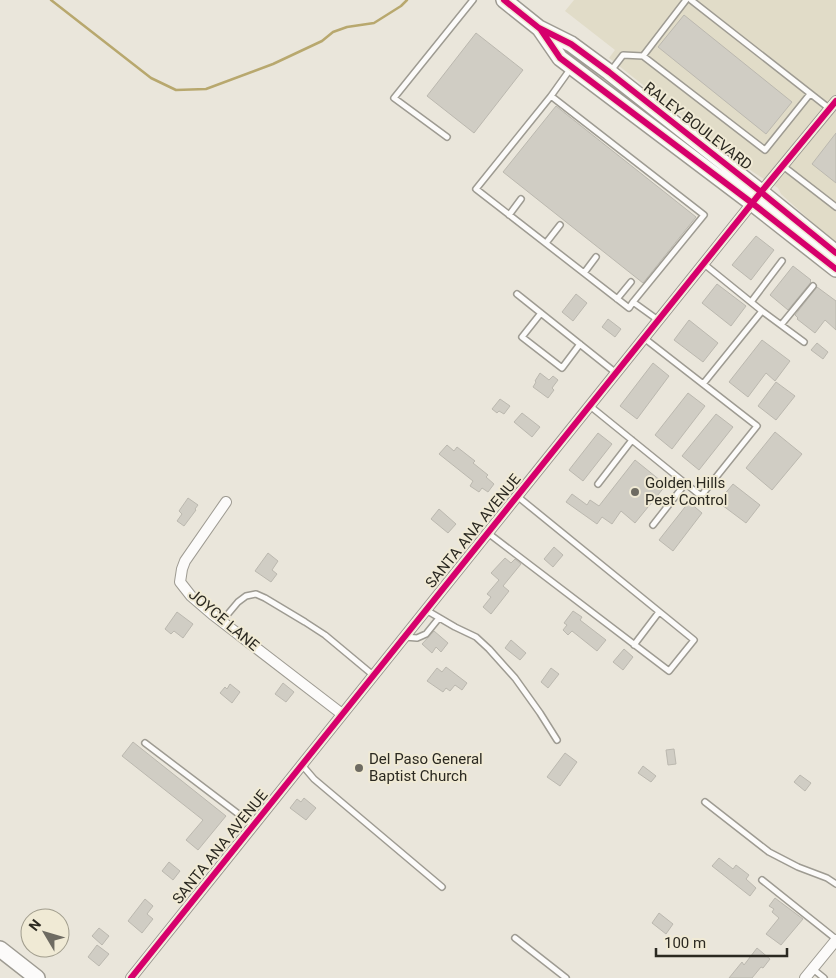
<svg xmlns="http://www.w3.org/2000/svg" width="836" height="978" viewBox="0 0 836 978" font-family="Roboto,sans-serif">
<rect width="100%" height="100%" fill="#eae6db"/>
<path fill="#e1dcc8" d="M 574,0 L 836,0 L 836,244 L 781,194 L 778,188 L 753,172 L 609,58 L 615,50 L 565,11 Z"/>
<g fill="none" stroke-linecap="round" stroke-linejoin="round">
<path stroke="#b8a86e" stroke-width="2.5" d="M 51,0 L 151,78 L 176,90 L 206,89 L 273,64 L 322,41 L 333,32 L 347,27 L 374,23 L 401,6 L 407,0"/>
</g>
<path fill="#d0cdc4" stroke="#bbb8af" d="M 684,15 L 792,102 L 766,134 L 658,47 Z
M 476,33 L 523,70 L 474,133 L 427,96 Z
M 556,106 L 696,217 L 643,283 L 503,172 Z
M 836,133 L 836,183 L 812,164 Z
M 756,236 L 774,250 L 751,280 L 732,265 Z
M 793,266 L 811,280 L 810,281 L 811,282 L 788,310 L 770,295 Z
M 717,284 L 746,306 L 731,326 L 702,303 Z
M 817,287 L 836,301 L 836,330 L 825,320 L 815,333 L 797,319 L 798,318 L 795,315 Z
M 576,294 L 587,303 L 573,321 L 562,312 Z
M 608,319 L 621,329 L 615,337 L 602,327 Z
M 689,320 L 718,343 L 703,362 L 674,340 Z
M 762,340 L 790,361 L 775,381 L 766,373 L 748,397 L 729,382 Z
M 817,343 L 828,352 L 823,359 L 811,350 Z
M 653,363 L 669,376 L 637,419 L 620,406 Z
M 540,373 L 549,380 L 553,376 L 558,380 L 552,388 L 554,390 L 548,398 L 533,387 L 536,382 L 535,381 Z
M 776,382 L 795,396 L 776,420 L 758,406 Z
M 688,393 L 705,406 L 672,449 L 655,435 Z
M 500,399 L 510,406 L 504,414 L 499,411 L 497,413 L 492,409 Z
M 522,413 L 540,427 L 532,437 L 514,422 Z
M 716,414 L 733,427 L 699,470 L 682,456 Z
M 775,432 L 802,454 L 772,490 L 746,468 Z
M 598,433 L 612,444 L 583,481 L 569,470 Z
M 447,445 L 454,451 L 457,447 L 475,461 L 473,463 L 488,475 L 486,477 L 494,484 L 488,492 L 482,488 L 479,492 L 470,486 L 473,481 L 439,454 Z
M 635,460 L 666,485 L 635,523 L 621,511 L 612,524 L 602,517 L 597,524 L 566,502 L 572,494 L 587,505 L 590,500 L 599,506 Z
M 733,484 L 760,505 L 746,523 L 718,502 Z
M 188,498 L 198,505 L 195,509 L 196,510 L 184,526 L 177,521 L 182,514 L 179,511 Z
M 689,502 L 702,513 L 673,551 L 659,540 Z
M 439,509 L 456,524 L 448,533 L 431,519 Z
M 554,547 L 563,555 L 553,567 L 544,559 Z
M 268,553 L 278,561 L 272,570 L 277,574 L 271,582 L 255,571 Z
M 505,558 L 511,563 L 515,559 L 521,564 L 503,586 L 509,591 L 491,614 L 483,607 L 491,597 L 487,594 L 499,580 L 491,573 Z
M 573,611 L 582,617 L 580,620 L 606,640 L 597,651 L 572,631 L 568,635 L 563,630 L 567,625 L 564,623 Z
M 177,612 L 193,624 L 183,638 L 174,631 L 171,634 L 165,629 Z
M 434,631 L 448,643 L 441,652 L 436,647 L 432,653 L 422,644 Z
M 511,640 L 526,653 L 520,660 L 505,648 Z
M 624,649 L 633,657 L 623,670 L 613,662 Z
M 446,667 L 467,683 L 462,690 L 455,685 L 450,691 L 446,688 L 443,692 L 427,681 L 437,668 L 442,672 Z
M 551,668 L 559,674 L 548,688 L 541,682 Z
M 283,683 L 294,692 L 286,702 L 275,694 Z
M 230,684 L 240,692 L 232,703 L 220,693 L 225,687 L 227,689 Z
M 133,742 L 226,816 L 198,850 L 186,840 L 203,820 L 122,756 Z
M 674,749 L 676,764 L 668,765 L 666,750 Z
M 565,753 L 577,762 L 560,786 L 547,777 Z
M 643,766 L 656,776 L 651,782 L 638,773 Z
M 800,775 L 811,783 L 805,791 L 794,782 Z
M 304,798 L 316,808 L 306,820 L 290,808 L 297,799 L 301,802 Z
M 719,858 L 733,869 L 736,865 L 749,875 L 746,879 L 756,888 L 750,896 L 712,866 Z
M 169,862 L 180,871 L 173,880 L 162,871 Z
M 775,898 L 803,919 L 781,945 L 766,934 L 779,918 L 772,912 L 774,909 L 769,906 Z
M 145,899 L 153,906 L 147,914 L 153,919 L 142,933 L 128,921 Z
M 659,913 L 673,924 L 666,934 L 652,923 Z
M 99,928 L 109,936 L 102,945 L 92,936 Z
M 97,945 L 109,954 L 99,966 L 88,957 Z
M 757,948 L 770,959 L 763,968 L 761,967 L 752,978 L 729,978 L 742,962 L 744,965 Z"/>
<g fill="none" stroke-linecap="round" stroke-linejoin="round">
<g stroke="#9e9b92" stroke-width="8">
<path id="lane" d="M 691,0 L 830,109
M 643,56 L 765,150 L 810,94
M 571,68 L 551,96 L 704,215 L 633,302 L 658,320
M 610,72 L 623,55 L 643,56 L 686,0
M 551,96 L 476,189 L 629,308 L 633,302
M 447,137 L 394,98 L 473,0
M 783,166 L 836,207
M 509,215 L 521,199
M 546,243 L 560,225
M 704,264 L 762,311
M 584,273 L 596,257
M 517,294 L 616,373
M 617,299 L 631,282
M 751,302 L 782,261
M 541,313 L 522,337 L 562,368 L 580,344
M 781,325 L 813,286
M 703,384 L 762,311 L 804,342
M 590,406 L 701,496 L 757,426 L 644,338
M 598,484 L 632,440
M 653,525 L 685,484
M 488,533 L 669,671 L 694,640 L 517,496
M 426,610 L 455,627 L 476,637 L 489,649 L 515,678 L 540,713 L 557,740
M 222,621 L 238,602 L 246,596 L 256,594 L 265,598 L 305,622 L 325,635 L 373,675
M 405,637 L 417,638 L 426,634 L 439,618
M 634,645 L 659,612
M 145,743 L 253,825
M 302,765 L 314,779 L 442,887
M 705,802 L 769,852 L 798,867 L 827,878 L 836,884
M 762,880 L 836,939
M 515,938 L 566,978
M 813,969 L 824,978"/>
</g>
<g stroke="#9e9b92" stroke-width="12">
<path id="street" d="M 226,502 L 185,561 L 182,569 L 180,582 L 191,596 L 212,614 L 342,714
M 131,978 L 761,192 L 836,101
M 805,978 L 836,940"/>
</g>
<g stroke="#9e9b92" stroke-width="18">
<path id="secondary" d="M 504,0 L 539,28 L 571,44 L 609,72 L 761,192 L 836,253
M 540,29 L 560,58 L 752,203 L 836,269
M 0,949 L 37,978"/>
</g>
<use href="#lane" stroke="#fcfbfa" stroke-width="5"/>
<use href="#street" stroke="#fcfbfa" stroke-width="10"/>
<use href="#secondary" stroke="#fcfbfa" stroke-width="15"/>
<g stroke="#f0ead5" stroke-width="9">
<path id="cycleway" d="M 504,0 L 539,28 L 571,44 L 609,72 L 761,192 L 836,253
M 541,30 L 560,58 L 752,203 L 836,269
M 131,978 L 761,192 L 836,101"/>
</g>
<use href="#cycleway" stroke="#d6006c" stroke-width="6"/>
</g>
<g fill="#6e6b62" stroke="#f0ead5" stroke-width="2">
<circle cx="635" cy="492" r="5"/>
<circle cx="359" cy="768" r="5"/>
</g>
<g text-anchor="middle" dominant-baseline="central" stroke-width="4" stroke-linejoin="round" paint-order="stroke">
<g font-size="15" fill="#2b2921" stroke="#f0ead5">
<text transform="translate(698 126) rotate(38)">RALEY BOULEVARD</text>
<text transform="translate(473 531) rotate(-51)">SANTA ANA AVENUE</text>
<text transform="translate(224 620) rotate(40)">JOYCE LANE</text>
<text transform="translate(220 847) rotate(-51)">SANTA ANA AVENUE</text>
</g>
<g font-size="15" fill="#2b2921" stroke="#f0ead5" text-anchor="start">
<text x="645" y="483">Golden Hills<tspan x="645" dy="17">Pest Control</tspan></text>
<text x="369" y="759">Del Paso General<tspan x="369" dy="17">Baptist Church</tspan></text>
</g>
</g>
<g transform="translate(45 933) rotate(308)"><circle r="24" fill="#f0ead5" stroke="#a19d8d"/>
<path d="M0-4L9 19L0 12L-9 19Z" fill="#6e6b62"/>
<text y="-8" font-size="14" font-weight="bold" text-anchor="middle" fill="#2b2921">N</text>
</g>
<path d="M656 948v8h131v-8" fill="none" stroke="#2b2921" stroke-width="2.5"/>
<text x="664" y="948" font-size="15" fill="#2b2921" stroke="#f0ead5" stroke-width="4" paint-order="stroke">100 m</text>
</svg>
